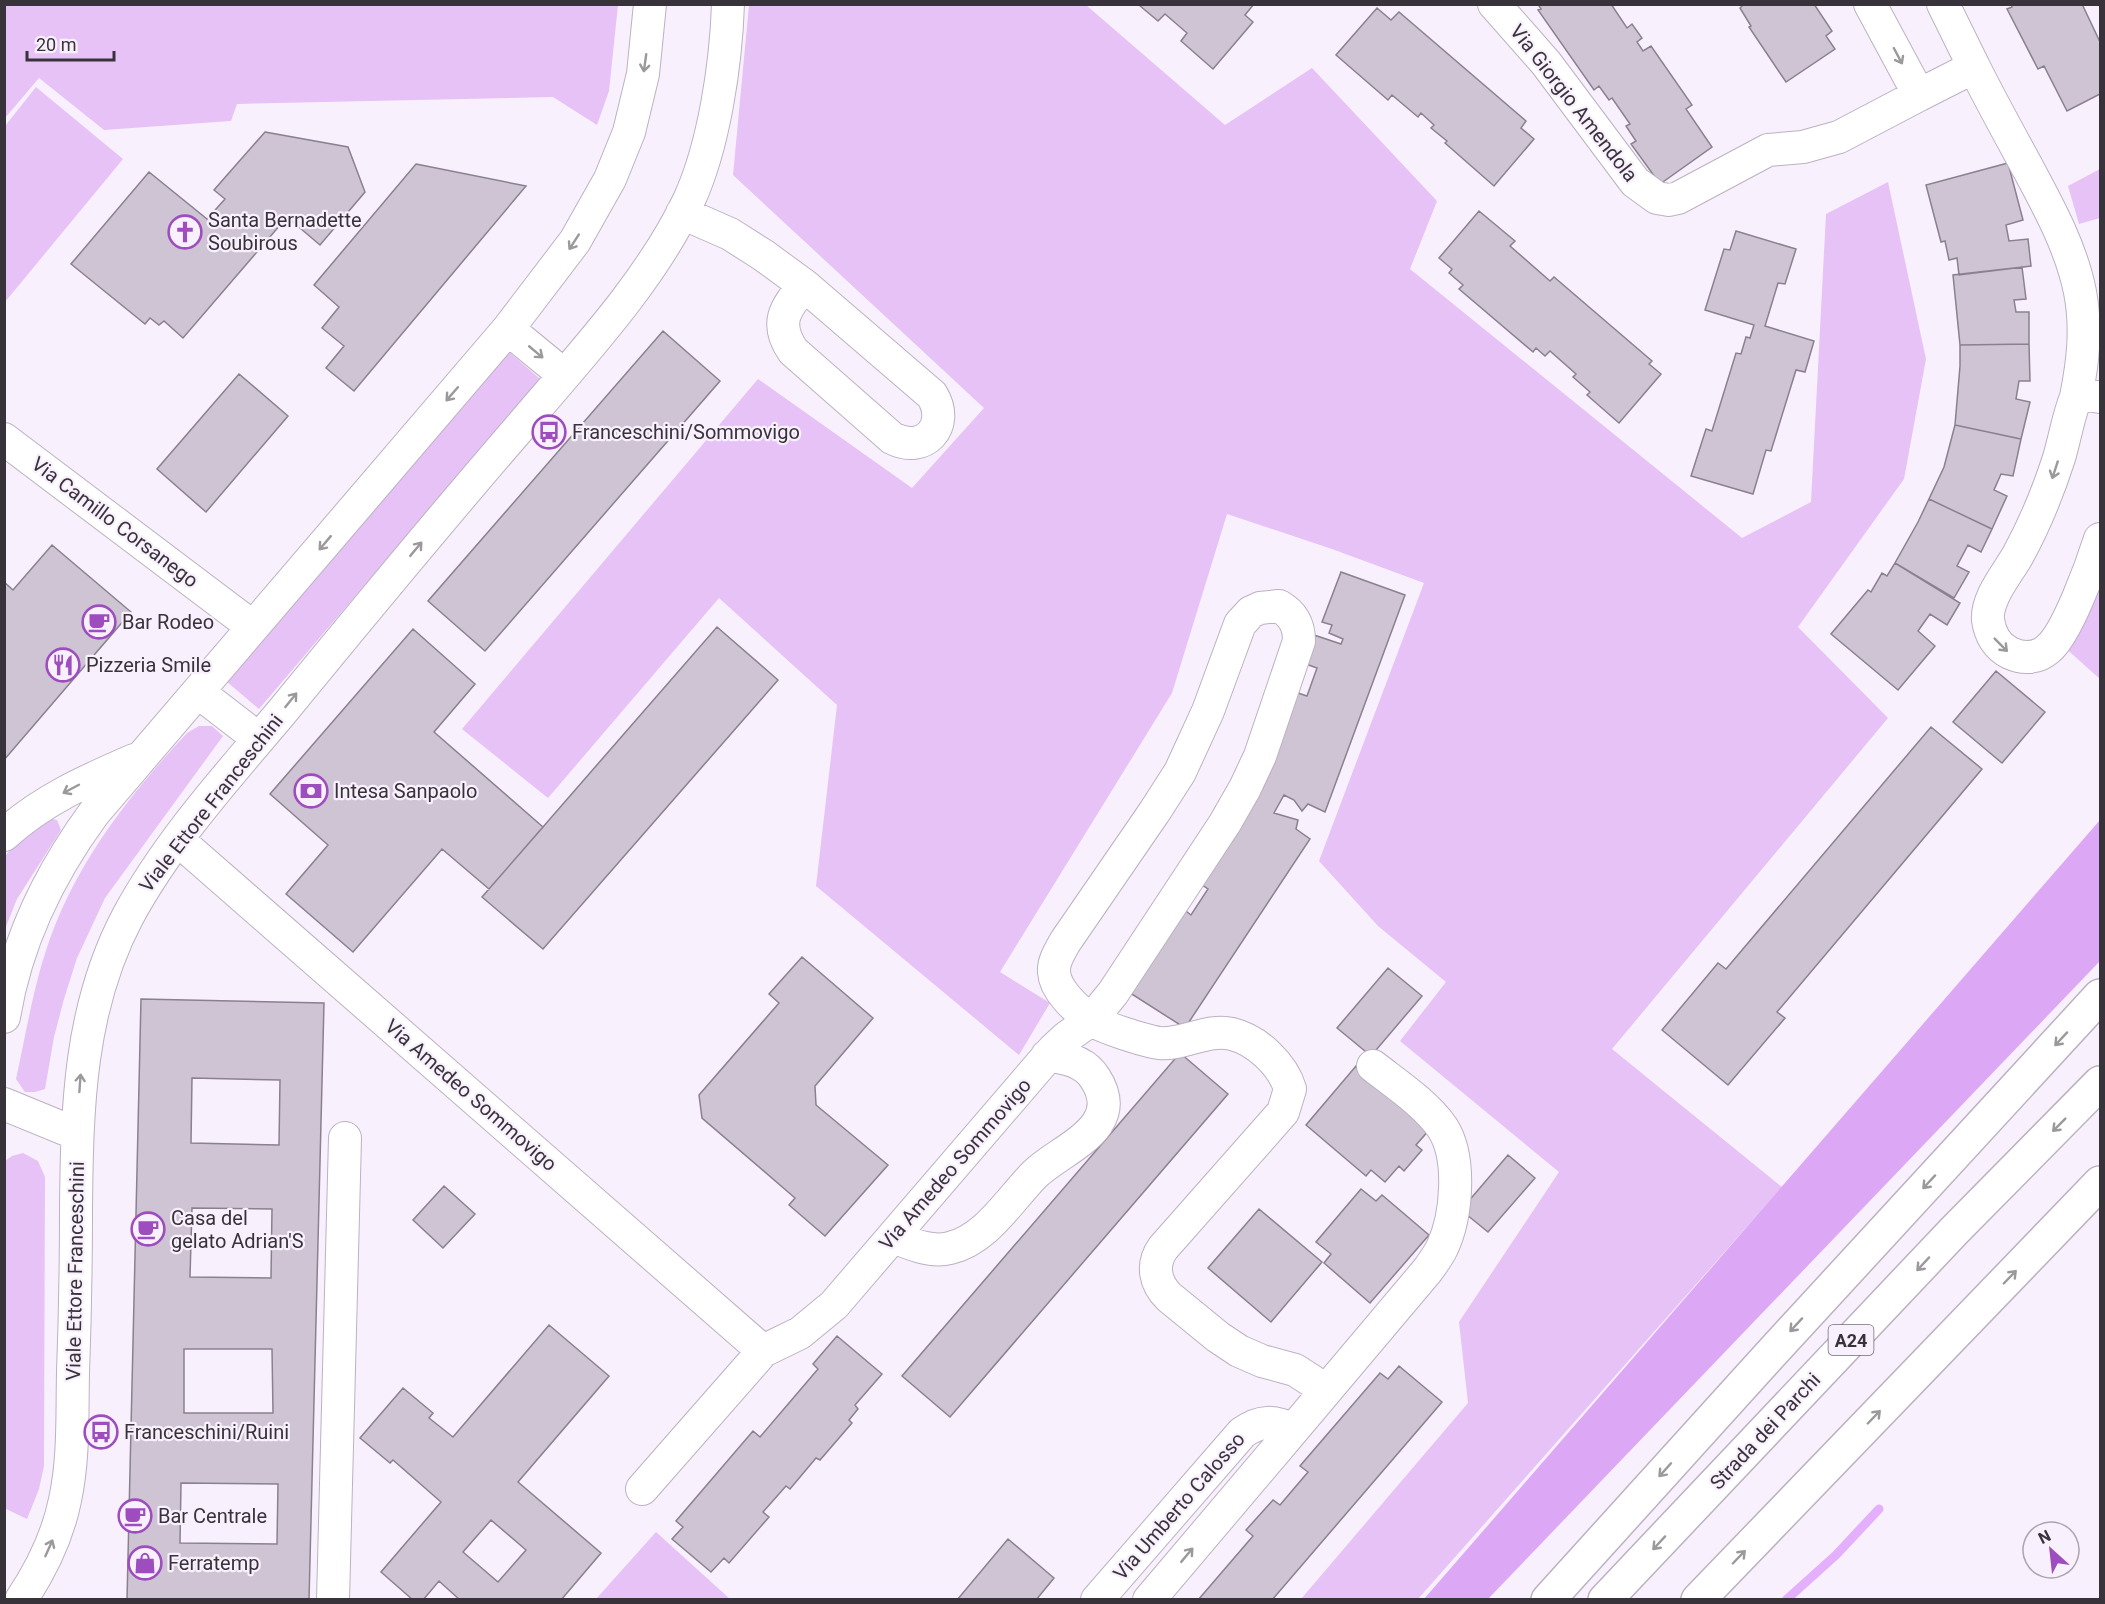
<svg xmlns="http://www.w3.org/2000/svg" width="2105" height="1604" viewBox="0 0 2105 1604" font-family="Roboto,sans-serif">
<rect width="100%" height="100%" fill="#f9f0fd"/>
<path fill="#e6c2f7" d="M 5,4 L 618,4 L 618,5 L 609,91 L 597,125 L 553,97 L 237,104 L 231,121 L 104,130 L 39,78 L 5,118 Z
M 749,5 L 1086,5 L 1225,125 L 1312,68 L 1437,201 L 1410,269 L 1742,538 L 1811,502 L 1826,214 L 1888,182 L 1926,359 L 1904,479 L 1798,627 L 1888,718 L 1612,1049 L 1782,1187 L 1418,1599 L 1301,1599 L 1468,1403 L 1459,1322 L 1559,1172 L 1400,1041 L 1446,982 L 1378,926 L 1319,861 L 1424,583 L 1332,549 L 1227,514 L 1172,693 L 1000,972 L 1050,1003 L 1019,1055 L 816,886 L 837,705 L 719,598 L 548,798 L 462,729 L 758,379 L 912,488 L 984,408 L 733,175 Z
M 36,87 L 123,159 L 5,302 L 5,126 Z
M 2100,169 L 2100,218 L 2079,224 L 2068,186 Z
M 508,351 L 540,379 L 259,709 L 226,681 Z
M 2100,581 L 2100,679 L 2062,645 Z
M 199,726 L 212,726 L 223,736 L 105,898 L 77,958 L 64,999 L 54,1037 L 45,1089 L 35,1092 L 25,1092 L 16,1079 C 27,1029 35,976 54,928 C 83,854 133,791 187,733 Z
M 43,817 L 57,820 L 61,830 L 17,899 L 5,929 L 5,856 L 31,825 Z
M 23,1153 L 38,1161 L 45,1177 L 44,1466 L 39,1489 L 27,1519 L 4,1508 L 5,1161 L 12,1156 Z
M 656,1532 L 730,1599 L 596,1599 Z"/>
<path fill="#dca7f4" d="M 2100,820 L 2100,961 L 1488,1599 L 1424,1599 Z"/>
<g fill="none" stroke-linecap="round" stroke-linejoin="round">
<path stroke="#e4affc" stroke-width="9" d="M 1786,1600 L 1836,1555 L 1879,1509"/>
</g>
<path fill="#cfc4d4" stroke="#8a808f" stroke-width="1.5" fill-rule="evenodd" d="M 1254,4 L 1245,15 L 1253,22 L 1213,69 L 1181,41 L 1187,33 L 1165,14 L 1158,21 L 1139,5 Z
M 1538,4 L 1611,4 L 1627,28 L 1632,24 L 1642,38 L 1637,42 L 1643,51 L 1651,46 L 1692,105 L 1686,109 L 1712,147 L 1660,184 L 1631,144 L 1636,141 L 1626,126 L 1630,124 L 1612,98 L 1609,100 L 1599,86 L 1594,90 L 1538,10 L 1541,9 Z
M 1744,4 L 1814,4 L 1832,31 L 1826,36 L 1835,49 L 1786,82 L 1749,27 L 1751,26 L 1740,8 Z
M 2011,4 L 2082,4 L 2100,42 L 2100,94 L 2067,111 L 2044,66 L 2038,69 L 2007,9 L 2012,7 Z
M 1377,8 L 1391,20 L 1399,12 L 1526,121 L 1521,128 L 1534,139 L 1494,186 L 1445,143 L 1447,141 L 1431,128 L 1434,125 L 1421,113 L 1418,117 L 1392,95 L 1388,100 L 1336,55 Z
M 265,132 L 348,147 L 365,192 L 320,245 L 287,217 L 183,338 L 164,321 L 159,325 L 150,318 L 145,324 L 71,264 L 149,172 L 207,219 L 225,199 L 214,190 Z
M 2008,163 L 2023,220 L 2006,225 L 2009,241 L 2028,239 L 2031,266 L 1959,275 L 1957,258 L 1949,260 L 1945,241 L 1941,242 L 1926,185 Z
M 416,164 L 526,186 L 354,391 L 326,368 L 344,346 L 322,328 L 339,307 L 314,285 Z
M 1479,211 L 1515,241 L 1510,246 L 1550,281 L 1554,277 L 1652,361 L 1649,364 L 1661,374 L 1619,423 L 1587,395 L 1590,392 L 1573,377 L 1576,374 L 1550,351 L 1545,356 L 1536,348 L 1533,352 L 1459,289 L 1463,285 L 1449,273 L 1452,269 L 1439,258 Z
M 1736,231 L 1796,249 L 1785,284 L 1778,283 L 1765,326 L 1814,341 L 1805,372 L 1796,370 L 1771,451 L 1766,450 L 1753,494 L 1691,476 L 1706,429 L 1712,431 L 1736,353 L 1741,354 L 1746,337 L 1750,338 L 1754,325 L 1705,310 L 1724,249 L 1730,250 Z
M 2022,267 L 2026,299 L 2014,300 L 2016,312 L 2029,312 L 2029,344 L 1960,345 L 1953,275 Z
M 663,331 L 720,381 L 485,651 L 428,601 Z
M 2029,344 L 2030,381 L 2019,381 L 2016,399 L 2030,402 L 2021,439 L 1955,425 L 1960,366 L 1960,345 Z
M 239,374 L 288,416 L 206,512 L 157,469 Z
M 1955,425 L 2021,439 L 2013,476 L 2001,474 L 1994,490 L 2007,496 L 1992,529 L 1929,499 L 1944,467 Z
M 1929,499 L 1992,529 L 1981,552 L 1968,545 L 1957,566 L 1969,572 L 1954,598 L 1895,563 L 1918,522 Z
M 52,545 L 131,612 L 4,760 L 4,582 L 13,590 Z
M 1895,563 L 1960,603 L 1947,625 L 1930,614 L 1918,631 L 1935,646 L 1898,690 L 1831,634 L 1868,590 L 1871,592 L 1882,573 L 1887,576 Z
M 1341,572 L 1405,595 L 1325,812 L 1308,804 L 1302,811 L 1294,800 L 1284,795 L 1274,813 L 1298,820 L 1296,829 L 1310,839 L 1185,1028 L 1127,991 L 1182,908 L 1191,915 L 1208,889 L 1199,883 L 1295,692 L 1307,696 L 1317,668 L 1303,663 L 1314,635 L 1341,644 L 1343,639 L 1329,633 L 1332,625 L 1322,622 Z
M 717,627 L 778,680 L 543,949 L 482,897 Z
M 413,629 L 475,684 L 434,732 L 543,827 L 489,889 L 442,849 L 353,952 L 286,894 L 328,845 L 270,794 Z
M 1996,671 L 2045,712 L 2002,763 L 1953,722 Z
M 1931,727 L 1982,769 L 1777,1012 L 1785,1018 L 1728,1085 L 1662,1030 L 1718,963 L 1726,969 Z
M 802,957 L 873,1018 L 815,1086 L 816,1105 L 888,1165 L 825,1236 L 789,1205 L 795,1198 L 702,1118 L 699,1095 L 779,1003 L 769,994 Z
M 1388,968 L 1422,996 L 1371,1056 L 1337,1028 Z
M 141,999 L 324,1003 L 309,1600 L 127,1600 ZM 192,1078 L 280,1080 L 279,1145 L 191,1143 ZM 192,1208 L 272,1209 L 271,1278 L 190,1277 ZM 184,1349 L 272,1349 L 273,1413 L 184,1413 ZM 181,1483 L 278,1484 L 277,1544 L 180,1543 Z
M 1180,1053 L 1228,1094 L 950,1417 L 902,1376 Z
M 1356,1066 L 1430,1129 L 1416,1145 L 1422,1150 L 1404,1171 L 1399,1166 L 1385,1182 L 1371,1170 L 1366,1176 L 1306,1125 Z
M 1508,1155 L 1535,1178 L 1488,1232 L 1461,1210 Z
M 444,1186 L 475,1214 L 443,1248 L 413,1220 Z
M 1361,1189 L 1376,1201 L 1382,1195 L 1429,1235 L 1370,1303 L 1324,1263 L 1331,1254 L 1316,1242 Z
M 1259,1209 L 1322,1262 L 1271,1322 L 1208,1268 Z
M 549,1325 L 609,1376 L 518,1482 L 601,1553 L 561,1600 L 460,1600 L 439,1581 L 423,1600 L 413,1600 L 381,1572 L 441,1502 L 393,1460 L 390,1463 L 360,1438 L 403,1388 L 433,1413 L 429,1418 L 453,1437 ZM 491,1520 L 526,1550 L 498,1582 L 463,1552 Z
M 837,1336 L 882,1374 L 855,1405 L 858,1409 L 849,1420 L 852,1423 L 820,1460 L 816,1458 L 790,1489 L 786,1486 L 763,1512 L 769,1517 L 729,1563 L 724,1558 L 711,1572 L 672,1539 L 683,1527 L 676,1521 L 753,1431 L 760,1437 L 818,1369 L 813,1364 Z
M 1399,1366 L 1442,1402 L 1272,1600 L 1198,1600 L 1253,1536 L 1246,1530 L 1273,1500 L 1280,1505 L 1308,1472 L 1300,1466 L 1380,1373 L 1388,1379 Z
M 1008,1539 L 1054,1578 L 1036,1600 L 957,1600 Z"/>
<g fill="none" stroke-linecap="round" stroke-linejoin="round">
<g stroke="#bcb1c1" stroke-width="34">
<path id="minor" d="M 1494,4 L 1546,63 L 1635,182 L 1657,198 L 1669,200 L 1678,198 L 1768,150 L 1803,147 L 1839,137 L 1919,95
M 1870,4 L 1919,95 L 1974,67 L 1943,4
M 1974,67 C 1990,99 2007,130 2024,161 C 2046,202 2071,246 2080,292 C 2087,328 2083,362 2076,397
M 682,213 L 730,234 L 763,255 L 804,285 L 932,395 C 951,426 924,455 892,438 L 793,351 C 774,323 785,309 804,285
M 508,329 L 564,375
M 2100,397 L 2088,395 L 2076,397 C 2068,417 2065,438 2059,458 C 2048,492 2035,524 2018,555 C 2008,573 1986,598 1988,620 C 1990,634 1997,647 2010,653 C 2023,659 2037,659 2048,649 C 2067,634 2092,564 2100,539
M 4,439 L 253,627
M 198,692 L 259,739
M 4,835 C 42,800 88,780 134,760
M 178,840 L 763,1351 L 800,1333 L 834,1305 L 1053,1050 L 1067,1037 L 1091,1020 L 1113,993 L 1225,823 L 1245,788 L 1260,756 L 1299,641 C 1299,625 1293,614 1279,606 L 1260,608 L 1251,612 L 1240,624 L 1208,711 L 1180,772 L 1155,811 L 1065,942 C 1060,951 1053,962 1054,972 C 1055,990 1076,1009 1090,1019 C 1100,1027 1146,1041 1159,1043 C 1184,1045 1208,1028 1232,1034 C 1257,1040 1283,1065 1290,1089 L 1283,1112 L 1163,1248 C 1151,1265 1155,1283 1169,1297 L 1218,1337 L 1239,1351 L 1262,1361 L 1295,1370 L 1326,1390
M 4,1017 C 16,943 50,873 94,813 L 508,329 L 575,241 L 610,179 L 629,132 L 643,74 L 650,4
M 4,1104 L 77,1134
M 893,1237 C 912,1244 930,1253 950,1248 C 987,1239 1010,1199 1035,1174 C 1062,1148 1127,1128 1095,1078 C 1085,1062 1066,1057 1047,1056
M 1293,1430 L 1427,1271 C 1433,1263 1438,1256 1442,1248 C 1457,1216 1462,1157 1442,1127 C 1425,1103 1396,1084 1373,1066
M 642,1489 L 763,1351
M 21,1600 C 41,1570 58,1535 65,1500 C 74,1459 72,1415 73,1373 C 75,1318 76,1264 76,1209 C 77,1108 79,1008 128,916 C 168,842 227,777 281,713 C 362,614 443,516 527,419 C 584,352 651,280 689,200 C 714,146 726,64 728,4
M 333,1600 L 345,1138
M 1097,1600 L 1242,1433 C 1260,1420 1274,1420 1293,1430 L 1149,1600"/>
</g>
<g stroke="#bcb1c1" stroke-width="36">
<path id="highway" d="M 1548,1600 L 1768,1357 L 2100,996
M 1605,1600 L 1954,1231 L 2100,1083
M 1698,1600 L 2100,1183"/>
</g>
<use href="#minor" stroke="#fff" stroke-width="32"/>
<use href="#highway" stroke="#fff" stroke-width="33"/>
</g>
<defs><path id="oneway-shaft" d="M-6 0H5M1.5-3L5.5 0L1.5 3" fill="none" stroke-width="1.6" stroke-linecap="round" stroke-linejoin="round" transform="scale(1.5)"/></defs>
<g stroke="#9c999c">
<use href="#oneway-shaft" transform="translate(1898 56) rotate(62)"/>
<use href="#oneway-shaft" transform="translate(645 63) rotate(98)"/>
<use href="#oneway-shaft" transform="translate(574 242) rotate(123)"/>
<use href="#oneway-shaft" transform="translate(536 352) rotate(40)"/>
<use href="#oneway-shaft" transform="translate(452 394) rotate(131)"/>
<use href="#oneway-shaft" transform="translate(2055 470) rotate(108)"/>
<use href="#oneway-shaft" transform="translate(325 543) rotate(130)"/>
<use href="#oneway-shaft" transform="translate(416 549) rotate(-50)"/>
<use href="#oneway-shaft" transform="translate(2001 645) rotate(45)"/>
<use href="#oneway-shaft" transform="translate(291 700) rotate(-51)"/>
<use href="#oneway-shaft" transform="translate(71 789) rotate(152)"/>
<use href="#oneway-shaft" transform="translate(2061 1039) rotate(133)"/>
<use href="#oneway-shaft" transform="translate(80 1083) rotate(-86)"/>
<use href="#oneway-shaft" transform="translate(2059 1125) rotate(135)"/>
<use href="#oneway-shaft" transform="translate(1929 1182) rotate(133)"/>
<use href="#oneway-shaft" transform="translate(1923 1264) rotate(133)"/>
<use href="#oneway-shaft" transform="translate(2010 1277) rotate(-46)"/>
<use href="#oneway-shaft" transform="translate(1796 1325) rotate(133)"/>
<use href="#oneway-shaft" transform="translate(1874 1417) rotate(-46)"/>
<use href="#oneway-shaft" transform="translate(1665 1470) rotate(132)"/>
<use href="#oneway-shaft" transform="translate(1659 1543) rotate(133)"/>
<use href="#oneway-shaft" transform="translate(49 1548) rotate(-66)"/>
<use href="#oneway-shaft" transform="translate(1187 1555) rotate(-50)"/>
<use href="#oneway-shaft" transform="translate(1739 1557) rotate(-46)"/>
</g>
<defs>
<g id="church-ring" transform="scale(1.725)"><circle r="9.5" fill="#f9f0fd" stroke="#9d4dbe" stroke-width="1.5"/><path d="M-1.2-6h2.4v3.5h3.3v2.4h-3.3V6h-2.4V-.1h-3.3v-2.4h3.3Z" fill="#9d4dbe"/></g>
<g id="bus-ring" transform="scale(1.725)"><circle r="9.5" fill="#f9f0fd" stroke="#9d4dbe" stroke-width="1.5"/><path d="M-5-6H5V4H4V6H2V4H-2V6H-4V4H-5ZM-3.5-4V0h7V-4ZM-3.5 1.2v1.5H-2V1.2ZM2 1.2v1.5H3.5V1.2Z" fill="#9d4dbe"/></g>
<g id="cafe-ring" transform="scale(1.725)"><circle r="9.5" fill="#f9f0fd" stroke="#9d4dbe" stroke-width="1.5"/><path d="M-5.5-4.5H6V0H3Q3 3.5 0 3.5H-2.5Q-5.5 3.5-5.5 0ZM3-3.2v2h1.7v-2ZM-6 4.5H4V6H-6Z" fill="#9d4dbe"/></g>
<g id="restaurant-ring" transform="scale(1.725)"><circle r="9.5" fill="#f9f0fd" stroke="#9d4dbe" stroke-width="1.5"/><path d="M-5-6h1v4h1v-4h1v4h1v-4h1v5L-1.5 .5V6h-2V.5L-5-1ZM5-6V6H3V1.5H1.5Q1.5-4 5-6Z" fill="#9d4dbe"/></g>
<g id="bank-ring" transform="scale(1.725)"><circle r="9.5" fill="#f9f0fd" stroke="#9d4dbe" stroke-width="1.5"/><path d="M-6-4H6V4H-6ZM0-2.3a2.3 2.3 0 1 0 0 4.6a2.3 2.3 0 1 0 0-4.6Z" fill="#9d4dbe"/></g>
<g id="shop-ring" transform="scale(1.725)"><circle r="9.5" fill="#f9f0fd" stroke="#9d4dbe" stroke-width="1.5"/><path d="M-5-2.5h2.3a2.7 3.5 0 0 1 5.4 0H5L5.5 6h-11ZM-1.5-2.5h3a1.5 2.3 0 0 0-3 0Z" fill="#9d4dbe"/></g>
</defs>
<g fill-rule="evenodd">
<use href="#church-ring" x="185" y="232"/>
<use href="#bus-ring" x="549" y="432"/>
<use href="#cafe-ring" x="99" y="622"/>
<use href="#restaurant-ring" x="63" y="665"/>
<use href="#bank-ring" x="311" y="791"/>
<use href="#cafe-ring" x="148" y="1229"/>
<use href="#bus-ring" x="101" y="1432"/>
<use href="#cafe-ring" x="135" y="1516"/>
<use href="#shop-ring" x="145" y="1563"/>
</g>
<g text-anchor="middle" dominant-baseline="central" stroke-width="4.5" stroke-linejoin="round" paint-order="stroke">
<rect fill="#f9f0fd" stroke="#726c74" stroke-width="1.5" x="1828.5" y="1325" width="45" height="30" rx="4.5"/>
<g font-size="18" font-weight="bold" fill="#38333a">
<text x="1851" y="1340">A24</text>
</g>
<g font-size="20" fill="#38333a" stroke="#f9f0fd">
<text transform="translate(1574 103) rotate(52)">Via Giorgio Amendola</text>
<text transform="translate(115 522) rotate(37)">Via Camillo Corsanego</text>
<text transform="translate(211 803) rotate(-52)">Viale Ettore Franceschini</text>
<text transform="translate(471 1095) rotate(41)">Via Amedeo Sommovigo</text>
<text transform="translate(955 1164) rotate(-49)">Via Amedeo Sommovigo</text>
<text transform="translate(75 1271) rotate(-89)">Viale Ettore Franceschini</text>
<text transform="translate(1765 1431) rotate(-47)">Strada dei Parchi</text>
<text transform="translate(1179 1506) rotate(-49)">Via Umberto Calosso</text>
</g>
<g font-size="20" fill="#38333a" stroke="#f9f0fd" text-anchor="start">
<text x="208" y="220">Santa Bernadette<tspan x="208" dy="23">Soubirous</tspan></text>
<text x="572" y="432">Franceschini/Sommovigo</text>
<text x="122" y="622">Bar Rodeo</text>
<text x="86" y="665">Pizzeria Smile</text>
<text x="334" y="791">Intesa Sanpaolo</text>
<text x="171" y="1218">Casa del<tspan x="171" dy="23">gelato Adrian'S</tspan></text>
<text x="124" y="1432">Franceschini/Ruini</text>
<text x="158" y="1516">Bar Centrale</text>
<text x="168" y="1563">Ferratemp</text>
</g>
</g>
<rect width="2105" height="1604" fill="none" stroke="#38333a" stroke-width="12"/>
<g transform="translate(2051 1550) rotate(333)"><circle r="28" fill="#f9f0fd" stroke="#aca4af" stroke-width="1.5"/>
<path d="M0-4.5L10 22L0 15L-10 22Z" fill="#9d4dbe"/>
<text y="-9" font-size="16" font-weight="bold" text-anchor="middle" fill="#38333a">N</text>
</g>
<path d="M27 51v9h87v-9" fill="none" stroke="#38333a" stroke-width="3"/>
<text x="36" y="51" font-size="18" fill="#38333a" stroke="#f9f0fd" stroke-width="4.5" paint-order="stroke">20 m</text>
</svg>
